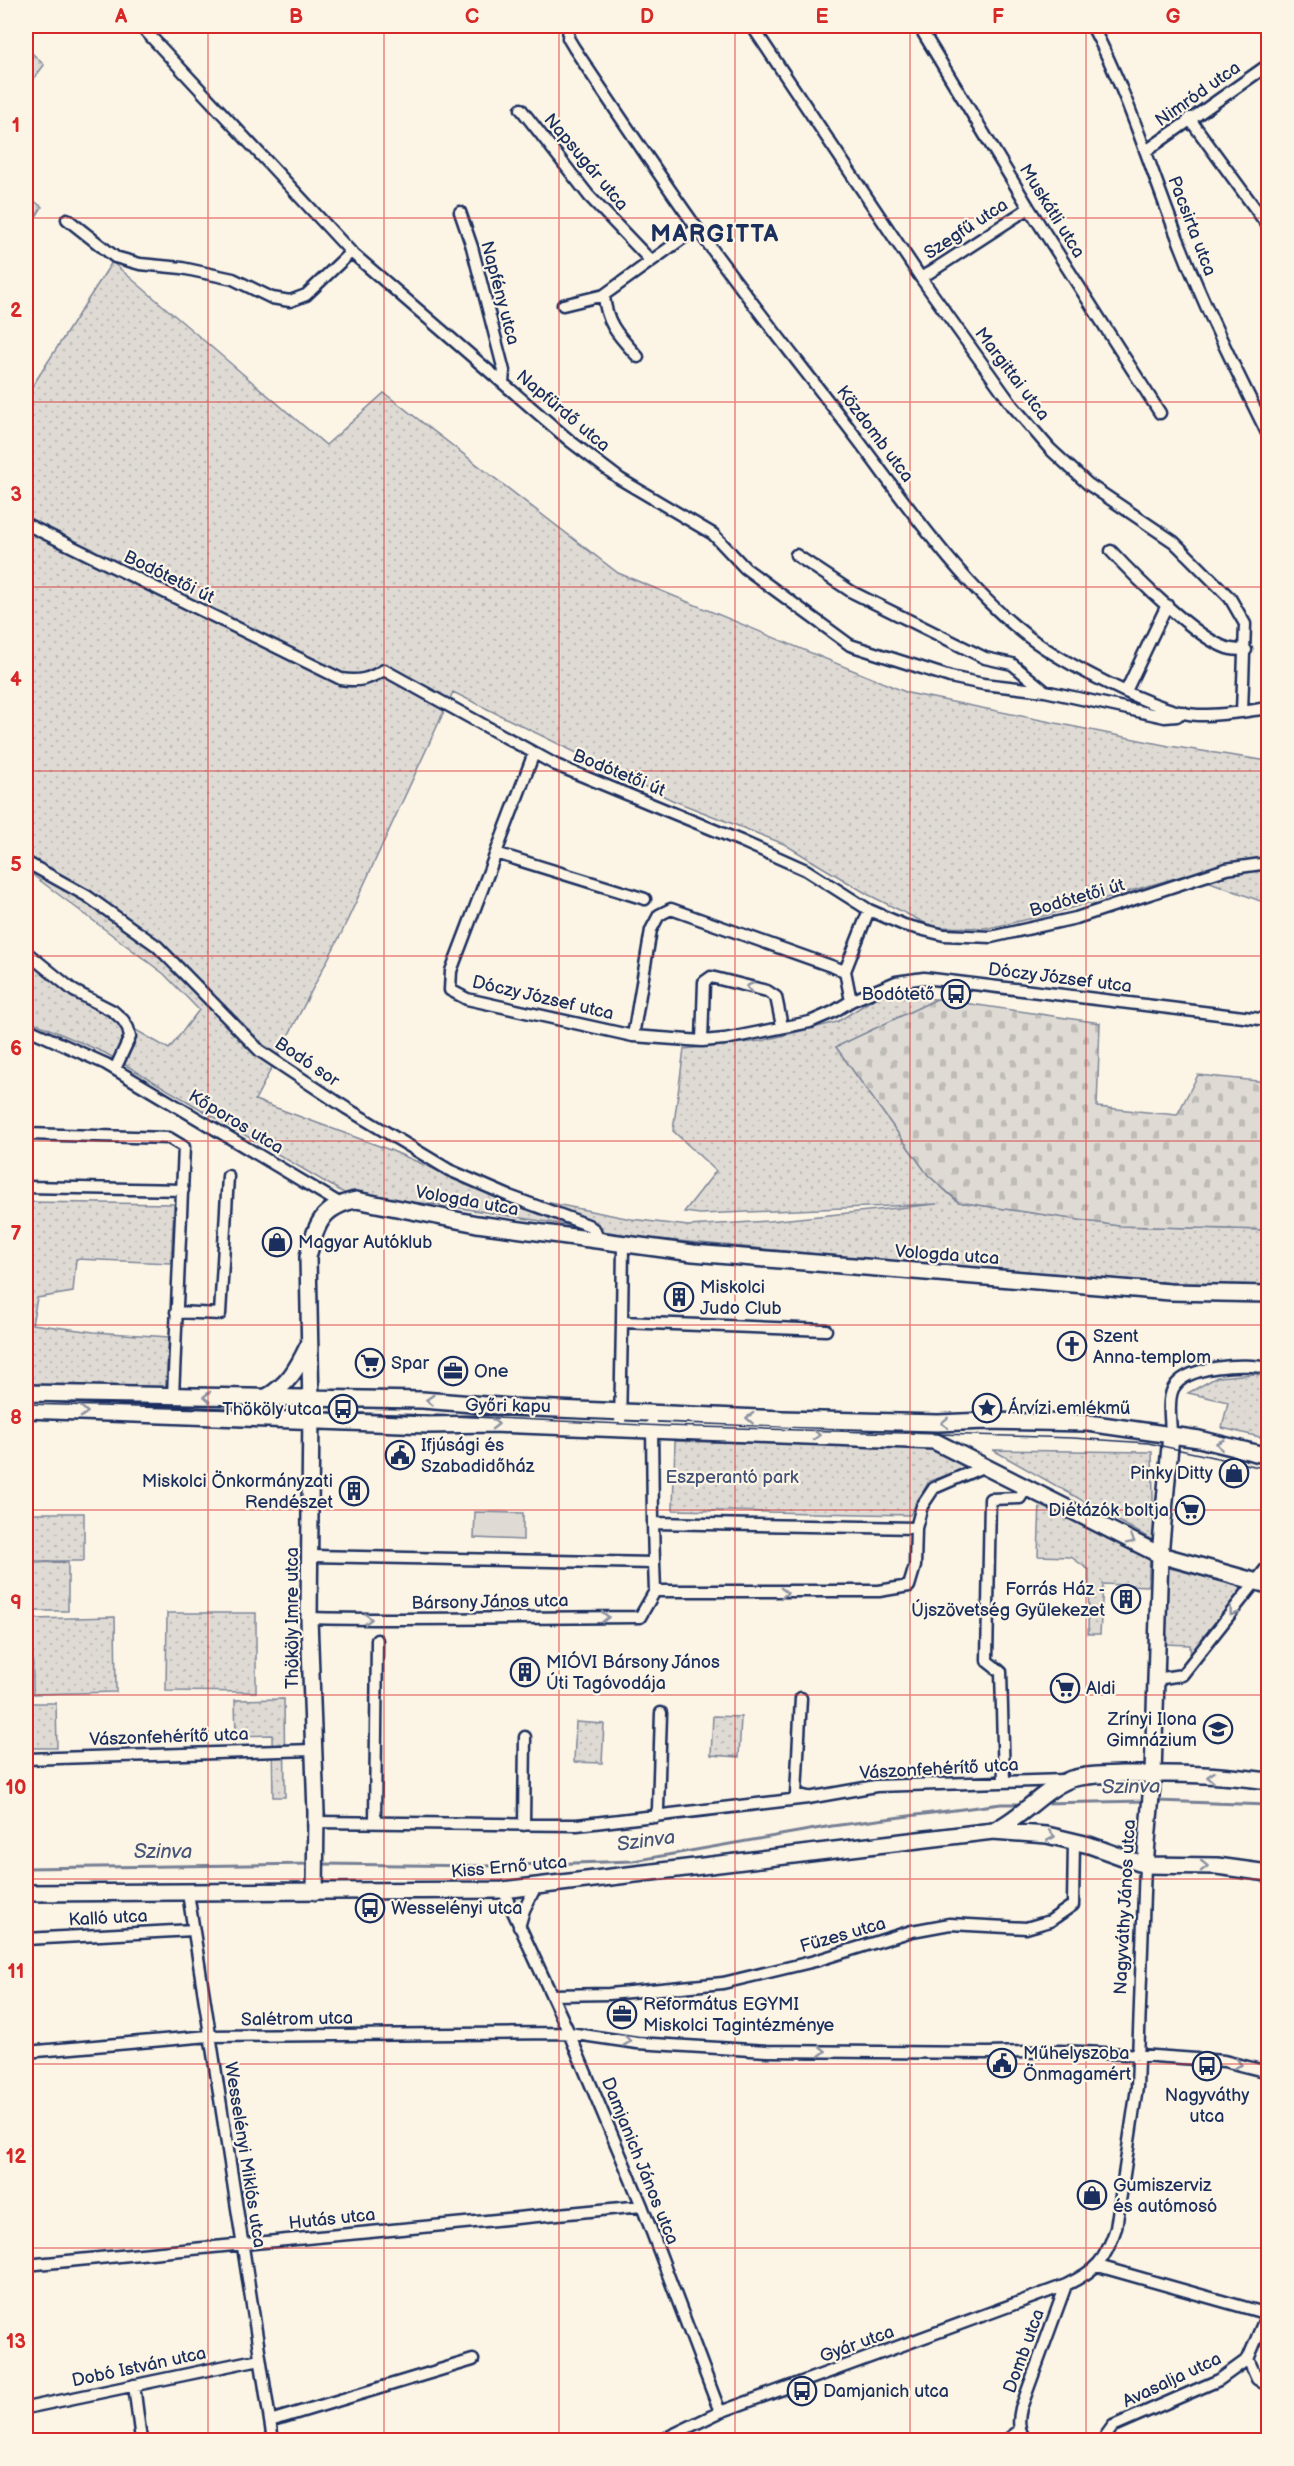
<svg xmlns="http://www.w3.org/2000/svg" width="1294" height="2466" viewBox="0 0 1294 2466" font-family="'Balsamiq Sans',sans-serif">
<defs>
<pattern id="green-dots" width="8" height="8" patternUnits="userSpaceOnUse" patternTransform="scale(1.5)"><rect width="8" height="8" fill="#dfdbd4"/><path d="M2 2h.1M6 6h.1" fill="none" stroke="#bfbcb8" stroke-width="1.8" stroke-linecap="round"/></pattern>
<pattern id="cemetery-stones" width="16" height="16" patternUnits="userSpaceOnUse" patternTransform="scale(1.5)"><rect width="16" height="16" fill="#dfdbd4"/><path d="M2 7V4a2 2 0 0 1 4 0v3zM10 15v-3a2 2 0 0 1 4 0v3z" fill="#bfbcb8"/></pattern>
</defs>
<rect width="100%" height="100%" fill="#fcf5e5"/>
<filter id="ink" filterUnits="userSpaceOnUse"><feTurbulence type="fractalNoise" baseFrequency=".0167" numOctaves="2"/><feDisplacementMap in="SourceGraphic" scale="12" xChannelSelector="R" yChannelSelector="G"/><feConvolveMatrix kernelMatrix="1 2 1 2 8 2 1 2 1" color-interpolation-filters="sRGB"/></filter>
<g filter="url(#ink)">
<path fill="url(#green-dots)" stroke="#7d8599" stroke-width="1.5" d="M 26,47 L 44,65 L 26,89 Z
M 26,195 L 42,207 L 26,233 Z
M 112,262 L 326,445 L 384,393 L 618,573 L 908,693 L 1169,746 L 1268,761 L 1268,904 L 1189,874 L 1047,915 L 989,928 L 933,927 L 869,895 L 784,844 L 672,800 L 453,692 L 342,932 L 255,1100 L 390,1150 L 480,1189 L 631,1219 L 688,1226 L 769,1221 L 937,1204 L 700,1214 L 684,1212 L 716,1171 L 673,1131 L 684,1049 L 761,1041 L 837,1022 L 880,995 L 937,999 L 836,1047 L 928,1175 L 958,1202 L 1120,1226 L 1268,1230 L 1268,1285 L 1171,1283 L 872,1259 L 646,1238 L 442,1205 L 349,1196 L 105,1053 L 26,1019 L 26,956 L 92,1005 L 169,1049 L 199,1010 L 164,974 L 26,870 L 26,396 Z
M 26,1202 L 174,1204 L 171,1263 L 76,1259 L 73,1292 L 37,1298 L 32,1324 L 94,1332 L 169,1337 L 165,1396 L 26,1388 Z
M 1255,1374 L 1268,1377 L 1268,1439 L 1222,1428 L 1228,1402 L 1188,1393 L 1217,1377 Z
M 675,1441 L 936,1448 L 971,1467 L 929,1481 L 910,1515 L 673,1510 Z
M 993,1450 L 1152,1452 L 1154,1541 Z
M 1040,1502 L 1150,1557 L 1148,1586 L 1103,1584 L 1100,1634 L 1088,1634 L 1089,1570 L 1071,1557 L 1038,1556 Z
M 26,1513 L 84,1513 L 84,1561 L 26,1561 Z
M 68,1562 L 68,1611 L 26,1611 L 26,1563 Z
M 1166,1567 L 1247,1588 L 1191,1658 L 1190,1645 L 1164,1644 Z
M 167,1613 L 256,1613 L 256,1692 L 166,1691 Z
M 115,1617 L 116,1692 L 33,1694 L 32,1619 Z
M 284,1699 L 285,1797 L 273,1797 L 272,1735 L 236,1736 L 235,1700 Z
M 26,1703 L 56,1703 L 57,1748 L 26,1748 Z
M 713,1716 L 741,1717 L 739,1757 L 711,1755 Z
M 576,1722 L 604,1724 L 602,1763 L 574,1762 Z"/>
<path fill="url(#cemetery-stones)" stroke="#7d8599" stroke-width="1.5" d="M 937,999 L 1100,1023 L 1097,1107 L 1177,1115 L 1198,1075 L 1268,1082 L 1268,1230 L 1119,1226 L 959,1202 L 928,1175 L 836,1047 Z"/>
<path fill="#dfdbd4" stroke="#7d8599" stroke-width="1.5" d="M 475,1512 L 523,1513 L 523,1540 L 474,1538 Z"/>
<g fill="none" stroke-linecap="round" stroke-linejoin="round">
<path stroke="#767f94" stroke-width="3" d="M 1157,1801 L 1268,1805
M 1043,1803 L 1147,1801
M 321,1864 L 487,1866 L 633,1861 L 832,1826 L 1001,1804 L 1024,1804
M 26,1868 L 312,1864"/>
<g stroke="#1b2f5e" stroke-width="15">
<path id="street" d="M 141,26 L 351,252 L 570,441 L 620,479 L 713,534 L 745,568 L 850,645 L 950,677 L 983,684 L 1045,691 L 1165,717 L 1177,716 L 1182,712
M 569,26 L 568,38 L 574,48 C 614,108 654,168 696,227 C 746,297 800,364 852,432 C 904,500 958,582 1026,635 C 1060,661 1156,713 1198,715 C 1221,716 1246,711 1268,708
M 752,26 L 921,278 L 1012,405 L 1050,449 L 1088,484 L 1174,542 L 1230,598 L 1245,624 L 1242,712
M 919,26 L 1029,208 L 1160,413
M 1092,26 C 1130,97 1152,175 1182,249 C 1207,313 1238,374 1268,435
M 521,109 L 589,196 L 651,261
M 1189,118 L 1268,226
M 1146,151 L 1268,65
M 460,212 L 472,247 L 504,371 L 503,383
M 67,219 L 115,257 L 140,264 L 182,268 L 233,279 L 272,298 L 290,301 L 306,295 L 351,252
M 921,278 L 1029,208
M 604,295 C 606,324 619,336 638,357
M 563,305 L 604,295 L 697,228
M 26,524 L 341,679 C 359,682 369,679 384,670 L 556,765 L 741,841 L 806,870 L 869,910 L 904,925 L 944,935 L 991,937 L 1076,918 L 1226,869 L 1268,863
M 1111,551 C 1134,576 1196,638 1227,648 C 1233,650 1240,650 1246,650
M 796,555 L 852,592 L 985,658 L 1012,664 L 1045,691
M 1126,691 L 1167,605
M 534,753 L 451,971 L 450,990 L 467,999 L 633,1036 L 702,1041 L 725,1039 L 810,1022 L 833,1012 L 851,1001 L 896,982 L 924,978 L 1268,1020
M 496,853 L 645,899
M 26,862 L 87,896 L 157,946 L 260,1051 L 346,1108 L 449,1170 L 509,1196 L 588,1225 L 595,1230 L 598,1241
M 26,952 L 74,991 L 113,1011 L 123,1020 L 128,1028 L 130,1037 L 115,1069
M 851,1001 L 845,971 L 869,910
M 26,1028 L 106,1064 L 339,1203
M 633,1036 L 651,930 L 659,915 L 671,909 L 845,971
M 702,1041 L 704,982 L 711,977 L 767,991 L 776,997 L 782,1026
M 26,1134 L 169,1138 L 184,1147 L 173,1396
M 26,1187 L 183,1190
M 176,1312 L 220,1314 L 228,1176
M 622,1322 L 623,1244
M 652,1423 L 653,1523
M 620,1428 L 622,1322 L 826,1330
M 1171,1435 C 1171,1421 1167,1401 1173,1389 C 1185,1365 1245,1363 1268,1368
M 311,1556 L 654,1563 L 653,1523 L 916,1528
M 654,1563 L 655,1591
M 309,1618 C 420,1621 530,1617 640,1617 L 655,1591 L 879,1591 L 909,1586 L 915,1566 L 916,1528 L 922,1506 L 934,1488 L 985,1466
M 1156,1679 L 1182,1675 L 1268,1566
M 801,1698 L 796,1794 L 808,1797
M 26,1759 L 313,1750
M 1004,1781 L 1001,1672 L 987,1661 L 990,1499 L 1020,1498 L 1027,1487
M 655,1817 L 658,1809 L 661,1713
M 315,1822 L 577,1825 L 808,1798 L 876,1786 L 1065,1780
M 375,1822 L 377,1640
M 524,1825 L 525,1737
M 503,1890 L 569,2033 L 642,2206 L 720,2412
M 188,1893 L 273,2440
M 519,1927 L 524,1910 L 536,1886
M 26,1939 L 193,1930
M 552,1995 L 609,1994 L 723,1983 L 815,1961 L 912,1931 L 950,1924 L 1026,1928 L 1050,1921 L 1073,1905 L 1074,1841
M 26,2052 L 209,2036 L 569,2033 L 637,2043 L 767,2051 L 988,2053 L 1059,2051 L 1126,2054 L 1224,2061 L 1268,2072
M 26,2265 L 642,2206
M 1098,2266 L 1268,2314
M 1248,2359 L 1257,2379 L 1268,2386
M 134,2385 L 141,2440
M 26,2408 L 260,2359
M 270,2421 L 473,2360
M 662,2440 L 720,2412 L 1066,2285 C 1097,2270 1105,2261 1116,2228 L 1137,2088 L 1145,1865
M 1007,2440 L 1020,2430
M 1026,2440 C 1018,2430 1018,2421 1021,2408 L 1066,2285
M 1103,2440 L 1113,2426 L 1219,2380 L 1248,2359 L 1267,2314"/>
</g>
<g stroke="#1b2f5e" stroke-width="20">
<path id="secondary" d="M 26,1393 L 422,1400 L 511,1407 L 782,1419 L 938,1423 L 985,1421 L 1088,1423 L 1199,1439 L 1268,1456
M 265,1398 C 288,1385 297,1369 308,1346
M 26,1410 L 428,1425 L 492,1424 L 934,1441 L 1160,1555 L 1268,1585
M 995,1830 C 1023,1817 1042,1790 1071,1779 C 1088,1774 1105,1775 1122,1774 C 1170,1773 1220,1774 1268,1781
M 1145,1865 L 1153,1773 L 1160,1555 L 1171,1435
M 315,1892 L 316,1813 L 309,1618 L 311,1408 L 308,1257 C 316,1225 321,1207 356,1200 L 477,1224 L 693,1253 L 1170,1292 L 1268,1294
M 26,1893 L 503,1890 L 993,1831 L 1047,1835 L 1089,1845 L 1145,1865 L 1217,1866 L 1268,1873"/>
</g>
<use href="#street" stroke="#fcf5e5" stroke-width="10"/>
<use href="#secondary" stroke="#fcf5e5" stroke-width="15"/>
<path stroke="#1b2f5e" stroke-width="1.5" d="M 26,1404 L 429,1415 L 665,1426 L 1073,1438 L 1148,1443 L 1268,1469"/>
</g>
<defs><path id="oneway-chevron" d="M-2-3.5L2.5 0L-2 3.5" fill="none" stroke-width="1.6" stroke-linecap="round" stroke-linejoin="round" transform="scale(1.5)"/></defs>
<g stroke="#8c92a2">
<use href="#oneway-chevron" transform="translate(750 987) rotate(-166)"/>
<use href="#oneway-chevron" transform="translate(207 1397) rotate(-179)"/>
<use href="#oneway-chevron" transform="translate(430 1400) rotate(-176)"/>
<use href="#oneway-chevron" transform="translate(84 1412) rotate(2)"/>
<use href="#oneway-chevron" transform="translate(750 1418) rotate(-177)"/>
<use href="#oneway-chevron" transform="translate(945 1423) rotate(178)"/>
<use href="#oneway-chevron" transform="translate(495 1424) rotate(1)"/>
<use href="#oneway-chevron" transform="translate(816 1435) rotate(2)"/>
<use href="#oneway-chevron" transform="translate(1220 1444) rotate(-167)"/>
<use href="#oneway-chevron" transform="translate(1131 1540) rotate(27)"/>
<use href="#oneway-chevron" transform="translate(784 1593) rotate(-1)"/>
<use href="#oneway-chevron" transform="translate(1233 1612) rotate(127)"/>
<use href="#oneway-chevron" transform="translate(605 1617)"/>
<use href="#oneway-chevron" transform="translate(368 1619) rotate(1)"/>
<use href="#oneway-chevron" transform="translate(1211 1777) rotate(-176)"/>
<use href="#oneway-chevron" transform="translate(1051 1836) rotate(10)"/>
<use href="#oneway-chevron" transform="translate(1204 1866) rotate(1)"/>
<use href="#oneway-chevron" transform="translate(627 2041) rotate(8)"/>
<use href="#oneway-chevron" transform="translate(822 2051) rotate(1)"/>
<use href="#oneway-chevron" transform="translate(1238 2064) rotate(14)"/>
</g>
</g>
<path fill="none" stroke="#d62828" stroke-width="1.5" stroke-opacity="0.55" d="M 208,26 L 208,2440M 384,26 L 384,2440M 559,26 L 559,2440M 735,26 L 735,2440M 910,26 L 910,2440M 1086,26 L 1086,2440M 26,218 L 1268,218M 26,402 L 1268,402M 26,587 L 1268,587M 26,771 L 1268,771M 26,956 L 1268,956M 26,1141 L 1268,1141M 26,1325 L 1268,1325M 26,1510 L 1268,1510M 26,1695 L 1268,1695M 26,1879 L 1268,1879M 26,2064 L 1268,2064M 26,2248 L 1268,2248"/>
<defs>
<g id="bus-ring" transform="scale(1.5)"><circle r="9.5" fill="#fcf5e5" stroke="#1b2f5e" stroke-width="1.5"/><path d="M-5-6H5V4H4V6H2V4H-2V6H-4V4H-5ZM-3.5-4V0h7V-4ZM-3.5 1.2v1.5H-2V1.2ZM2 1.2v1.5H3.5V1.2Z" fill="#1b2f5e"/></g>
<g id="shop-ring" transform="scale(1.5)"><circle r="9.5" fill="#fcf5e5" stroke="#1b2f5e" stroke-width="1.5"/><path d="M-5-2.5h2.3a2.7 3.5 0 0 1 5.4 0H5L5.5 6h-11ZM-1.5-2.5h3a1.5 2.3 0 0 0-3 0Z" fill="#1b2f5e"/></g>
<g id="building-ring" transform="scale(1.5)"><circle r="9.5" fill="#fcf5e5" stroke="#1b2f5e" stroke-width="1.5"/><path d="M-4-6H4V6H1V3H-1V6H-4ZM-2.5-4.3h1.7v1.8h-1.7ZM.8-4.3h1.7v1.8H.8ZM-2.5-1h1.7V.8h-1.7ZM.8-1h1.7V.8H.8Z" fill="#1b2f5e"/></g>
<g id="church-ring" transform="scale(1.5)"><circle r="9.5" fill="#fcf5e5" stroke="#1b2f5e" stroke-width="1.5"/><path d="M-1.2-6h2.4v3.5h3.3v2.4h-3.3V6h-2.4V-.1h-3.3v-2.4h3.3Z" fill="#1b2f5e"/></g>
<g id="supermarket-ring" transform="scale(1.5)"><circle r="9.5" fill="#fcf5e5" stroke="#1b2f5e" stroke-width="1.5"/><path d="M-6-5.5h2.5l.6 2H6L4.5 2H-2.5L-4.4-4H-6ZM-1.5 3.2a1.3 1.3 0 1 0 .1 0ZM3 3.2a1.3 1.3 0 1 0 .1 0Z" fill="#1b2f5e"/></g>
<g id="office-ring" transform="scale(1.5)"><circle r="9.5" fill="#fcf5e5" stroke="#1b2f5e" stroke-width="1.5"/><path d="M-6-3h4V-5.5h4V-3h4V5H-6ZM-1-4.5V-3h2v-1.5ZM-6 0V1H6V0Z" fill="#1b2f5e"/></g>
<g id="sight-ring" transform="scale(1.5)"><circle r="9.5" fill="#fcf5e5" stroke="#1b2f5e" stroke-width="1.5"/><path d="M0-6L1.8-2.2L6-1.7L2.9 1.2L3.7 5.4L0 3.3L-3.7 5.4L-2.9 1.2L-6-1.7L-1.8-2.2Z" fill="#1b2f5e"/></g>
<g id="civic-ring" transform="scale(1.5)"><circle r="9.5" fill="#fcf5e5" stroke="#1b2f5e" stroke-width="1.5"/><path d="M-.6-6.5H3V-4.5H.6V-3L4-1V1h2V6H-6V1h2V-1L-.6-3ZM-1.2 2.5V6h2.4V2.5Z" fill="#1b2f5e"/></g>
<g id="school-ring" transform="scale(1.5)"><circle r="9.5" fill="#fcf5e5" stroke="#1b2f5e" stroke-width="1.5"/><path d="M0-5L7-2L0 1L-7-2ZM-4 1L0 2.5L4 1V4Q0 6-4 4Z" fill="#1b2f5e"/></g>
</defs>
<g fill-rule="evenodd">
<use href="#bus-ring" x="956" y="994"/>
<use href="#shop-ring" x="277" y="1242"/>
<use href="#building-ring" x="679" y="1297"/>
<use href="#church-ring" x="1072" y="1346"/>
<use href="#supermarket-ring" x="370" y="1363"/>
<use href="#office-ring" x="453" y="1371"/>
<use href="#sight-ring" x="987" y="1408"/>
<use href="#bus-ring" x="343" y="1409"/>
<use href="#civic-ring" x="400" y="1455"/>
<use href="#shop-ring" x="1234" y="1473"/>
<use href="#building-ring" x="354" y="1491"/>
<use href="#supermarket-ring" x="1190" y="1510"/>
<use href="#building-ring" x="1126" y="1599"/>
<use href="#building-ring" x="525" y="1672"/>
<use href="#supermarket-ring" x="1065" y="1688"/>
<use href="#school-ring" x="1218" y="1729"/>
<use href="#bus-ring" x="370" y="1908"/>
<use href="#office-ring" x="622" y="2014"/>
<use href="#civic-ring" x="1002" y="2063"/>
<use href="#bus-ring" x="1207" y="2066"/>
<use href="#shop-ring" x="1092" y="2195"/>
<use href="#bus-ring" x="802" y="2391"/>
</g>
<g text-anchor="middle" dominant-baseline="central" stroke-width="4.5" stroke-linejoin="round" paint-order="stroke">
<g font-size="18" fill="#1b2f5e" stroke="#fcf5e5">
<text transform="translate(1198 94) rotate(-35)">Nimród utca</text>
<text transform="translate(586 162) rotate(50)">Napsugár utca</text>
<text transform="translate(1052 211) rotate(58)">Muskátli utca</text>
<text transform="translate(1192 226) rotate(69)">Pacsirta utca</text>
<text transform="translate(966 229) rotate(-33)">Szegfű utca</text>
<text transform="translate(500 293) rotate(75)">Napfény utca</text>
<text transform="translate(1012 374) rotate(53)">Margittai utca</text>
<text transform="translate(563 411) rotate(40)">Napfürdő utca</text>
<text transform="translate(875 434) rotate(53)">Közdomb utca</text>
<text transform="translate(169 577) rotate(26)">Bodótetői út</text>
<text transform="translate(619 773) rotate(22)">Bodótetői út</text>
<text transform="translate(1077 898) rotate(-16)">Bodótetői út</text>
<text transform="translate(1060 978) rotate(7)">Dóczy József utca</text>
<text transform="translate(543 998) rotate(13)">Dóczy József utca</text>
<text transform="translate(307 1062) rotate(34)">Bodó sor</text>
<text transform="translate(236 1122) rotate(31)">Kőporos utca</text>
<text transform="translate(467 1201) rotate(10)">Vologda utca</text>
<text transform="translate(947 1255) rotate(4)">Vologda utca</text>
<text transform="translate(508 1406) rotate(1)">Győri kapu</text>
<text transform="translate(490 1602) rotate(-1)">Bársony János utca</text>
<text transform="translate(292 1618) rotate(-90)">Thököly Imre utca</text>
<text transform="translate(169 1737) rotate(-2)">Vászonfehérítő utca</text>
<text transform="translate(939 1769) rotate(-3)">Vászonfehérítő utca</text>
<text transform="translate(509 1867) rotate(-5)">Kiss Ernő utca</text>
<text transform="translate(1125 1907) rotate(-87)">Nagyváthy János utca</text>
<text transform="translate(108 1918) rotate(-3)">Kalló utca</text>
<text transform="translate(843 1935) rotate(-16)">Füzes utca</text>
<text transform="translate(297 2019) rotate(-1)">Salétrom utca</text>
<text transform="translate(245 2155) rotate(81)">Wesselényi Miklós utca</text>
<text transform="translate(640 2161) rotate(68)">Damjanich János utca</text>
<text transform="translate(332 2219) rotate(-6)">Hutás utca</text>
<text transform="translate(857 2344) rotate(-20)">Gyár utca</text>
<text transform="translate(1024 2351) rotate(-70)">Domb utca</text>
<text transform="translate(139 2367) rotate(-12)">Dobó István utca</text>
<text transform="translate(1172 2380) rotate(-25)">Avasalja utca</text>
</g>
<g font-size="18" fill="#1b2f5e" stroke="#fcf5e5" text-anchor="start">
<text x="935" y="994" text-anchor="end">Bodótető</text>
<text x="298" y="1242">Magyar Autóklub</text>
<text x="700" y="1287">Miskolci<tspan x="700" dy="21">Judo Club</tspan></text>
<text x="1093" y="1336">Szent<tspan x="1093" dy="21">Anna-templom</tspan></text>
<text x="391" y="1363">Spar</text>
<text x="474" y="1371">One</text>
<text x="1008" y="1408">Árvízi emlékmű</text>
<text x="322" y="1409" text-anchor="end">Thököly utca</text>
<text x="421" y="1445">Ifjúsági és<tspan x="421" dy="21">Szabadidőház</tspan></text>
<text x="1213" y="1473" text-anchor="end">Pinky Ditty</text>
<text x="333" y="1481" text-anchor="end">Miskolci Önkormányzati<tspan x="333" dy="21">Rendészet</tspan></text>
<text x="1169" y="1510" text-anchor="end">Diétázók boltja</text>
<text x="1105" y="1589" text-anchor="end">Forrás Ház -<tspan x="1105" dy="21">Újszövetség Gyülekezet</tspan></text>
<text x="546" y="1662">MIÓVI Bársony János<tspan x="546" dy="21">Úti Tagóvodája</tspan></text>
<text x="1086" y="1688">Aldi</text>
<text x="1197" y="1719" text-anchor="end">Zrínyi Ilona<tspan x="1197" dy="21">Gimnázium</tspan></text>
<text x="391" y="1908">Wesselényi utca</text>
<text x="643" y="2004">Református EGYMI<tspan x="643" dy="21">Miskolci Tagintézménye</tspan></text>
<text x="1023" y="2053">Műhelyszoba<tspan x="1023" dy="21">Önmagamért</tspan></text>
<text x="1207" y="2095" text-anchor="middle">Nagyváthy<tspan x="1207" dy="21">utca</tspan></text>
<text x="1113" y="2185">Gumiszerviz<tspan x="1113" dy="21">és autómosó</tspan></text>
<text x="823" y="2391">Damjanich utca</text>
</g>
<g font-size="18" fill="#425176" stroke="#fcf5e5">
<text x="732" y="1477">Eszperantó park</text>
</g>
<g font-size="20" font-style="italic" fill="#485779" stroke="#fcf5e5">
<text transform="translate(1131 1787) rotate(-1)">Szinva</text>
<text transform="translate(646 1841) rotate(-8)">Szinva</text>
<text x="163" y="1852">Szinva</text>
</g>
<g font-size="24" font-weight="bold" letter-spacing="1.5" fill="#1b2f5e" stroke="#fcf5e5">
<text x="715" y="234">MARGITTA</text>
</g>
</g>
<rect width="1294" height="2466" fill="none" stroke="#fcf5e5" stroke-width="66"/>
<rect x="33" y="33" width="1228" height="2400" fill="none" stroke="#d62828" stroke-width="2"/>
<g font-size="20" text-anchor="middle" font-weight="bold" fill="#d62828">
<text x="121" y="23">A</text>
<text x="296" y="23">B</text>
<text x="472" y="23">C</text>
<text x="647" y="23">D</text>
<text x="822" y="23">E</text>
<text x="998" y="23">F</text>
<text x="1173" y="23">G</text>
<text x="16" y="132">1</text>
<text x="16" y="317">2</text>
<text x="16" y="501">3</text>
<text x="16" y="686">4</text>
<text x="16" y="871">5</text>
<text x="16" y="1055">6</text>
<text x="16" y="1240">7</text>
<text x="16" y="1424">8</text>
<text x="16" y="1609">9</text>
<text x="16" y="1794">10</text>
<text x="16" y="1978">11</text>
<text x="16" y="2163">12</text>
<text x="16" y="2348">13</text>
</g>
</svg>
